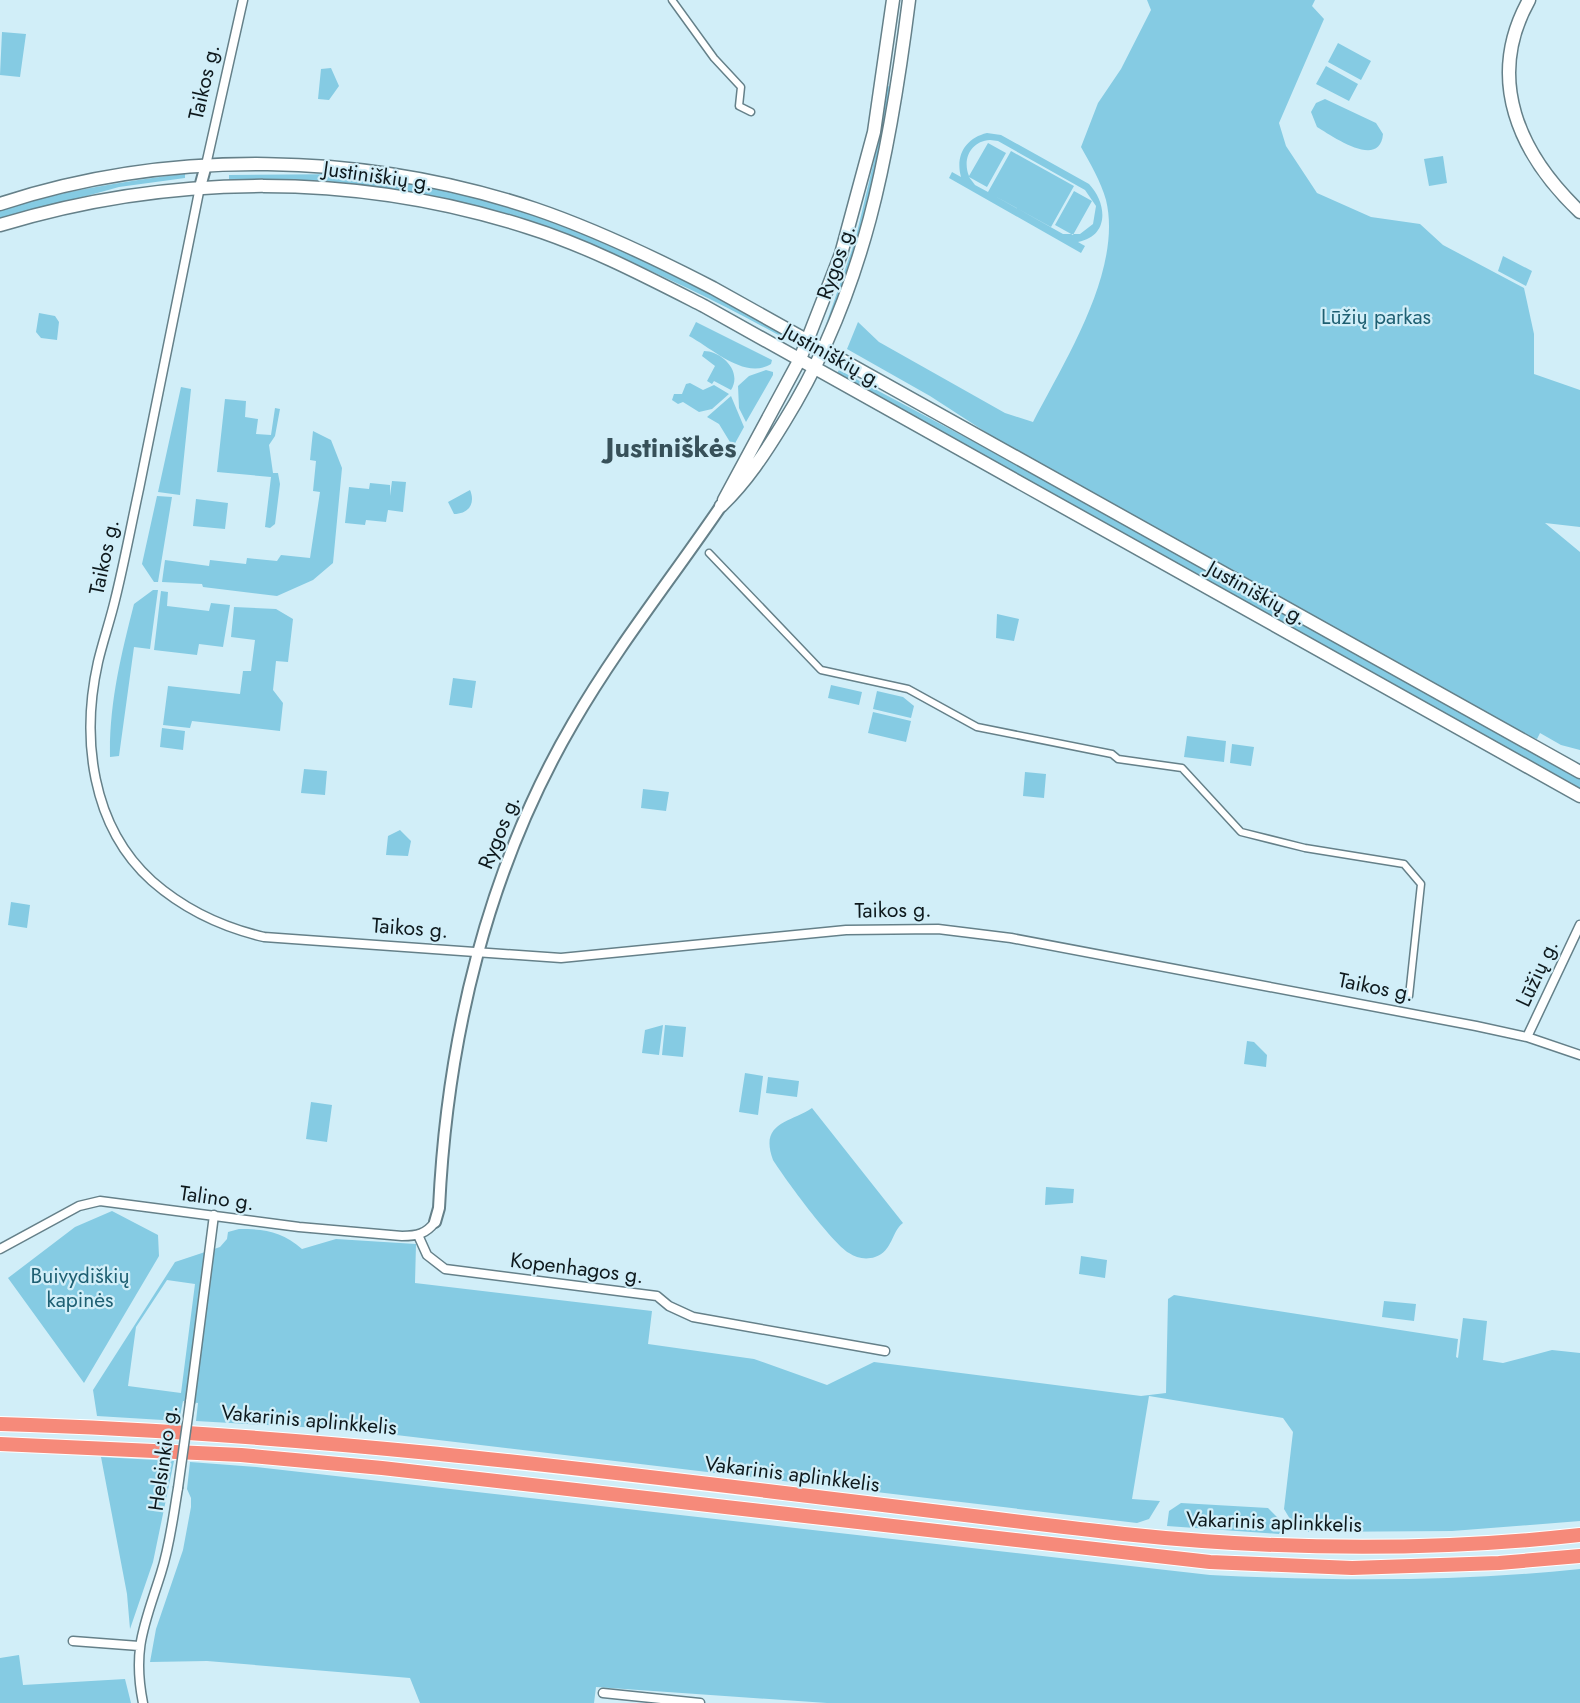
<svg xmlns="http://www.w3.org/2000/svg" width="1580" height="1703" viewBox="0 0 1580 1703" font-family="Jost,sans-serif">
<rect width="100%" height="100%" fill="#d1eef8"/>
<path fill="#85cbe3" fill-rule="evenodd" d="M 1147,0 L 1315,0 L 1312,6 L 1324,19 L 1279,123 L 1286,146 L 1317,193 L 1371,217 L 1420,224 L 1443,245 L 1524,288 L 1534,334 L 1534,374 L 1580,390 L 1580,527 L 1545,523 L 1580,552 L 1580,750 L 1561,745 L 1540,733 L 1537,739 L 1522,734 L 1001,442 L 930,396 L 847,349 L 858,322 L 879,342 L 1005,413 L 1033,422 C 1064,362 1123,270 1106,200 C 1101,182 1090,163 1081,147 L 1098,103 L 1121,69 L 1151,10 Z
M 2,32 L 26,34 L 20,77 L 0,75 Z
M 1338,43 L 1371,61 L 1361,80 L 1328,62 Z
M 1326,66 L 1358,84 L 1349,101 L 1316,84 Z
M 331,68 L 339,86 L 329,100 L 318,99 L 321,69 Z
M 887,86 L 892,87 L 881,156 L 850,270 L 825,327 L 855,241 L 878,144 Z
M 1325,99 L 1376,123 L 1383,134 C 1380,170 1332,136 1317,127 L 1311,112 L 1316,103 Z
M 987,133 L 1001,135 L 1089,184 C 1107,203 1110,236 1078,242 L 1085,246 L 1081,253 L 949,178 L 952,172 L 961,177 C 955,155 966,138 987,133 ZM 990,140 L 998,141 L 1085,190 L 1096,206 L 1093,224 L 1080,234 L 1063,234 L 993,195 L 1051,227 L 1074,186 L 1011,151 L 988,192 L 975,185 L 969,177 L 987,187 L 1006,153 L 988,143 L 969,176 C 962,159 971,141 990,140 Z
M 1443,156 L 1447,183 L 1429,186 L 1424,159 Z
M 185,174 L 185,178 L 119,187 L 0,220 L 0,209 C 61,192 122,181 185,174 Z
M 357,174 C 423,185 488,197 552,220 C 633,249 709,292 785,334 L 782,337 C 644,261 493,196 334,182 C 299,179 264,180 229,180 L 229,175 Z
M 1074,191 L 1092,201 L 1073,235 L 1055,225 Z
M 1503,256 L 1532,271 L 1526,286 L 1498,271 Z
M 39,313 L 55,316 L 59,322 L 57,340 L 41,338 L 36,332 Z
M 696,322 L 772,360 L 771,364 C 745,380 713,349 689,336 Z
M 704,351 C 721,351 743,371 731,390 L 714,381 L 712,384 L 707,381 L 715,366 L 702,356 Z
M 766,370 L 773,372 L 773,375 L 746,422 L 739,408 L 738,386 L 749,376 Z
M 839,370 L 1055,485 L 1580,779 L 1580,790 L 837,373 Z
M 690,383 L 703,390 L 714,385 L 729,394 L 712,409 L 699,412 L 683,402 L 678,404 L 672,400 L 674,394 L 682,394 L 686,384 Z
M 181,387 L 191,389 L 180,495 L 158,492 Z
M 731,396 L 744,427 L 733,447 L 719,424 L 707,417 Z
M 225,399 L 246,401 L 245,417 L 258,419 L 256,434 L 271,435 L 275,408 L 280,409 L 275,436 L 269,445 L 273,473 L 278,473 L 280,484 L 275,524 L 270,528 L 265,527 L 271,477 L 217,472 Z
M 313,431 L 331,440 L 342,468 L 333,563 L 313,580 L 277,596 L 203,587 L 202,584 L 162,582 L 165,560 L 209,566 L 210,560 L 246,564 L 247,558 L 277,561 L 281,555 L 310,558 L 320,492 L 313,491 L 316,461 L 310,460 Z
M 392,481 L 406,482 L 403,512 L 388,510 L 386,522 L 366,520 L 365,525 L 345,523 L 349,487 L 369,489 L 370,483 L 390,485 L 390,496 Z
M 470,490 C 476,504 468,514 454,514 L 448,502 Z
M 157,496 L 172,497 L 158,582 L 154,582 L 142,564 Z
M 196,499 L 228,503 L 225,529 L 193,526 Z
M 153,590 L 158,590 L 150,649 L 134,647 L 119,756 L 110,757 C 109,704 121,655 134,604 Z
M 161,591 L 168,592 L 167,606 L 209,611 L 211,603 L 230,605 L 223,647 L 199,644 L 197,655 L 154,650 Z
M 234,607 L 276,609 L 293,619 L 288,662 L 276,661 L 273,690 L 283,703 L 280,731 L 192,721 L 190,728 L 163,725 L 168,686 L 240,694 L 243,671 L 251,671 L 255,640 L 231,637 Z
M 997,614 L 1019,619 L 1014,641 L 996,638 Z
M 453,678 L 476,681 L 472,708 L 449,705 Z
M 831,685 L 862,692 L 859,705 L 828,698 Z
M 877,691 L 903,697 L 914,706 L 911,718 L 873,709 Z
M 873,712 L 911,721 L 906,742 L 868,733 Z
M 162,728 L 185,731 L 183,750 L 160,747 Z
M 1187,736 L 1226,741 L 1224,762 L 1184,757 Z
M 1232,744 L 1254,747 L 1251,766 L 1230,763 Z
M 304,769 L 327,771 L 325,795 L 301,793 Z
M 1025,772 L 1046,774 L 1044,798 L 1023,796 Z
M 643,789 L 669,792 L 666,811 L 641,808 Z
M 400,830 L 411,841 L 408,856 L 386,855 L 388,836 Z
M 11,902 L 30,905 L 27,928 L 8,925 Z
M 663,1025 L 659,1055 L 642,1053 L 645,1030 Z
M 665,1025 L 686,1027 L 683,1057 L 662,1055 Z
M 1247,1041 L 1254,1042 L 1267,1055 L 1266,1067 L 1244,1064 Z
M 745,1073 L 763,1076 L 758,1115 L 739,1112 Z
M 768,1077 L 799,1081 L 797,1097 L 766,1093 Z
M 311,1102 L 332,1105 L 327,1142 L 306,1139 Z
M 812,1108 L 903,1223 C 891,1232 893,1251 875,1257 C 866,1260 856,1258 849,1253 C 832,1243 785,1179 773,1160 C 759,1122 790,1123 812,1108 Z
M 1046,1187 L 1074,1189 L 1073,1203 L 1045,1205 Z
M 112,1211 L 158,1235 L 159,1256 L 84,1383 L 8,1278 L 75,1227 Z
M 239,1229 C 264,1229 282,1231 302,1249 L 336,1239 L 416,1244 L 415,1283 L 652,1311 L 648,1344 L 754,1359 L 827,1385 L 874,1362 L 1141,1396 L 1166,1393 L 1168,1299 L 1174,1295 L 1458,1339 L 1456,1357 L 1458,1358 L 1463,1318 L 1487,1321 L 1483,1360 L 1503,1363 L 1552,1350 L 1580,1353 L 1580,1521 L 1452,1531 L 1304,1532 L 1293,1524 L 1284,1509 L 1293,1432 L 1283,1418 L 1149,1396 L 1132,1499 L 1160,1501 L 1149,1519 L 1137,1523 L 354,1430 L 196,1421 L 198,1403 L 183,1401 L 179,1421 L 97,1416 L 93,1390 L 175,1262 L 220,1247 L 227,1239 L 228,1232 ZM 167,1280 L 195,1284 L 181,1393 L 128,1386 L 136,1327 Z
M 1081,1256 L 1107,1260 L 1105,1278 L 1079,1274 Z
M 1384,1301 L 1416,1304 L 1414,1321 L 1382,1317 Z
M 101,1457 L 174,1461 L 153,1562 L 130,1629 L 127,1594 Z
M 190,1462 L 256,1467 L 1210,1575 C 1334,1581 1456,1582 1580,1569 L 1580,1703 L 827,1703 L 596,1687 L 594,1703 L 420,1703 L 410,1678 L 207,1661 L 150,1662 L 156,1629 L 183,1550 L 191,1507 L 191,1498 L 187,1489 Z
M 1181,1503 L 1268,1508 L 1277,1517 L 1281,1531 L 1279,1534 L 1167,1526 L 1169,1511 Z
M 19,1655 L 23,1685 L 125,1679 L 131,1703 L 0,1703 L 0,1658 Z"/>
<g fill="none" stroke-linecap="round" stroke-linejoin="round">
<g stroke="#658089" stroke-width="9">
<path id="pedestrian" d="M 672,0 L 714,58 L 741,87 L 739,106 L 751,112
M 709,553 L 821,670 L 908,689 L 977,727 L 1112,754 L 1118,759 L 1182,768 L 1241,832 L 1305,848 L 1404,864 L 1421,884 L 1409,996"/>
</g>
<g stroke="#658089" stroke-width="11">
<path id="minor" d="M 206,165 L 243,0
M 200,187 C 179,287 160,389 139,489 C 131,526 124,564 115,600 C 110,621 103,641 98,662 C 81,738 91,826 152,881 C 185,910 221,927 264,937 L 561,958 L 846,930 L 938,929 L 1011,938 L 1476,1026 L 1527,1037 L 1580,1055
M 1527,1037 L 1580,925
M 418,1235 L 427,1255 L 445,1269 L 657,1296 L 669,1306 L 693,1317 L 885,1351
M 0,1249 L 79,1206 L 100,1201 L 299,1227 L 402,1236 C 417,1236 426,1234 435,1222
M 190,1402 L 214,1215
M 73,1641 L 139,1646
M 603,1693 L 700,1703
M 143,1703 C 132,1648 145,1624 161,1573 C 170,1545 173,1517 178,1488"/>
</g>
<g stroke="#658089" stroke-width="14">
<path id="tertiary" d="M 200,187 L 206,165
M 435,1222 L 439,1208 C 447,1039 487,870 573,723 C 617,647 672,578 721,506"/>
</g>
<g stroke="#658089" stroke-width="15">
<path id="secondary" d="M 1529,0 C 1485,79 1519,154 1580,212
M 0,204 C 170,148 365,152 535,209 C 597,230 655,258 713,288 L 1580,772
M 0,225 C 171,173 356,172 527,227 C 588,246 647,277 704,306 L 1580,796
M 724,500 L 800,359 L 841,254 L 874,132 L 893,0
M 721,506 C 747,481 765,453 784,422 C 865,292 890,151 909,0"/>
</g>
<g stroke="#fff" stroke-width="16">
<path id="trunk" d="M 0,1424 C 377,1435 750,1491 1124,1534 C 1276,1550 1428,1552 1580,1535
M 0,1444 L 241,1455 L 382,1468 L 1210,1562 L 1352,1568 L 1499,1563 L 1580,1556"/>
</g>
<use href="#pedestrian" stroke="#fff" stroke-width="6"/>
<use href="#minor" stroke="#fff" stroke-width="8"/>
<use href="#tertiary" stroke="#fff" stroke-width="10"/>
<use href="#secondary" stroke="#fff" stroke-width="12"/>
<use href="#trunk" stroke="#f68a7a" stroke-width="14"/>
<g stroke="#658089" stroke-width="11" stroke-linecap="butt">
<path id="minor-bridge" d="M 178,1488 L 190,1402"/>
</g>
<use href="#minor-bridge" stroke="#fff" stroke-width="8"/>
</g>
<g text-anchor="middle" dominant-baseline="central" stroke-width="4.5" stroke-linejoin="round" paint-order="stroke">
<g font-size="21" fill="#0e191d" stroke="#d1eef8">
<text transform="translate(204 82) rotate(-77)">Taikos g.</text>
<text transform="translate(378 176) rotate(8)">Justiniškių g.</text>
<text transform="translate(836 262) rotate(-71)">Rygos g.</text>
<text transform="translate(833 356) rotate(29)">Justiniškių g.</text>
<text transform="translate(104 557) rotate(-78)">Taikos g.</text>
<text transform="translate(1257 593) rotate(29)">Justiniškių g.</text>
<text transform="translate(499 832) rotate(-68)">Rygos g.</text>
<text transform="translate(893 910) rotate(-1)">Taikos g.</text>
<text transform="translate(410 928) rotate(4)">Taikos g.</text>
<text transform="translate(1537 973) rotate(-65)">Lūžių g.</text>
<text transform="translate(1376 987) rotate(11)">Taikos g.</text>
<text transform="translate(217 1198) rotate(8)">Talino g.</text>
<text transform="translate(577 1268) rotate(7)">Kopenhagos g.</text>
<text transform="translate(309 1420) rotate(5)">Vakarinis aplinkkelis</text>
<text transform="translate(163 1458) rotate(-82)">Helsinkio g.</text>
<text transform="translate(792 1474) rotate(7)">Vakarinis aplinkkelis</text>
<text transform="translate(1274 1522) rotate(2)">Vakarinis aplinkkelis</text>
</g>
<g font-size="21" fill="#1e5f72" stroke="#d1eef8">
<text x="1376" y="317">Lūžių parkas</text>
<text x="80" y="1276">Buivydiškių<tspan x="80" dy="24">kapinės</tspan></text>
</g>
<g font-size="27" font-weight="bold" fill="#375059" stroke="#d1eef8">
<text x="671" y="447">Justiniškės</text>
</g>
</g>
</svg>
